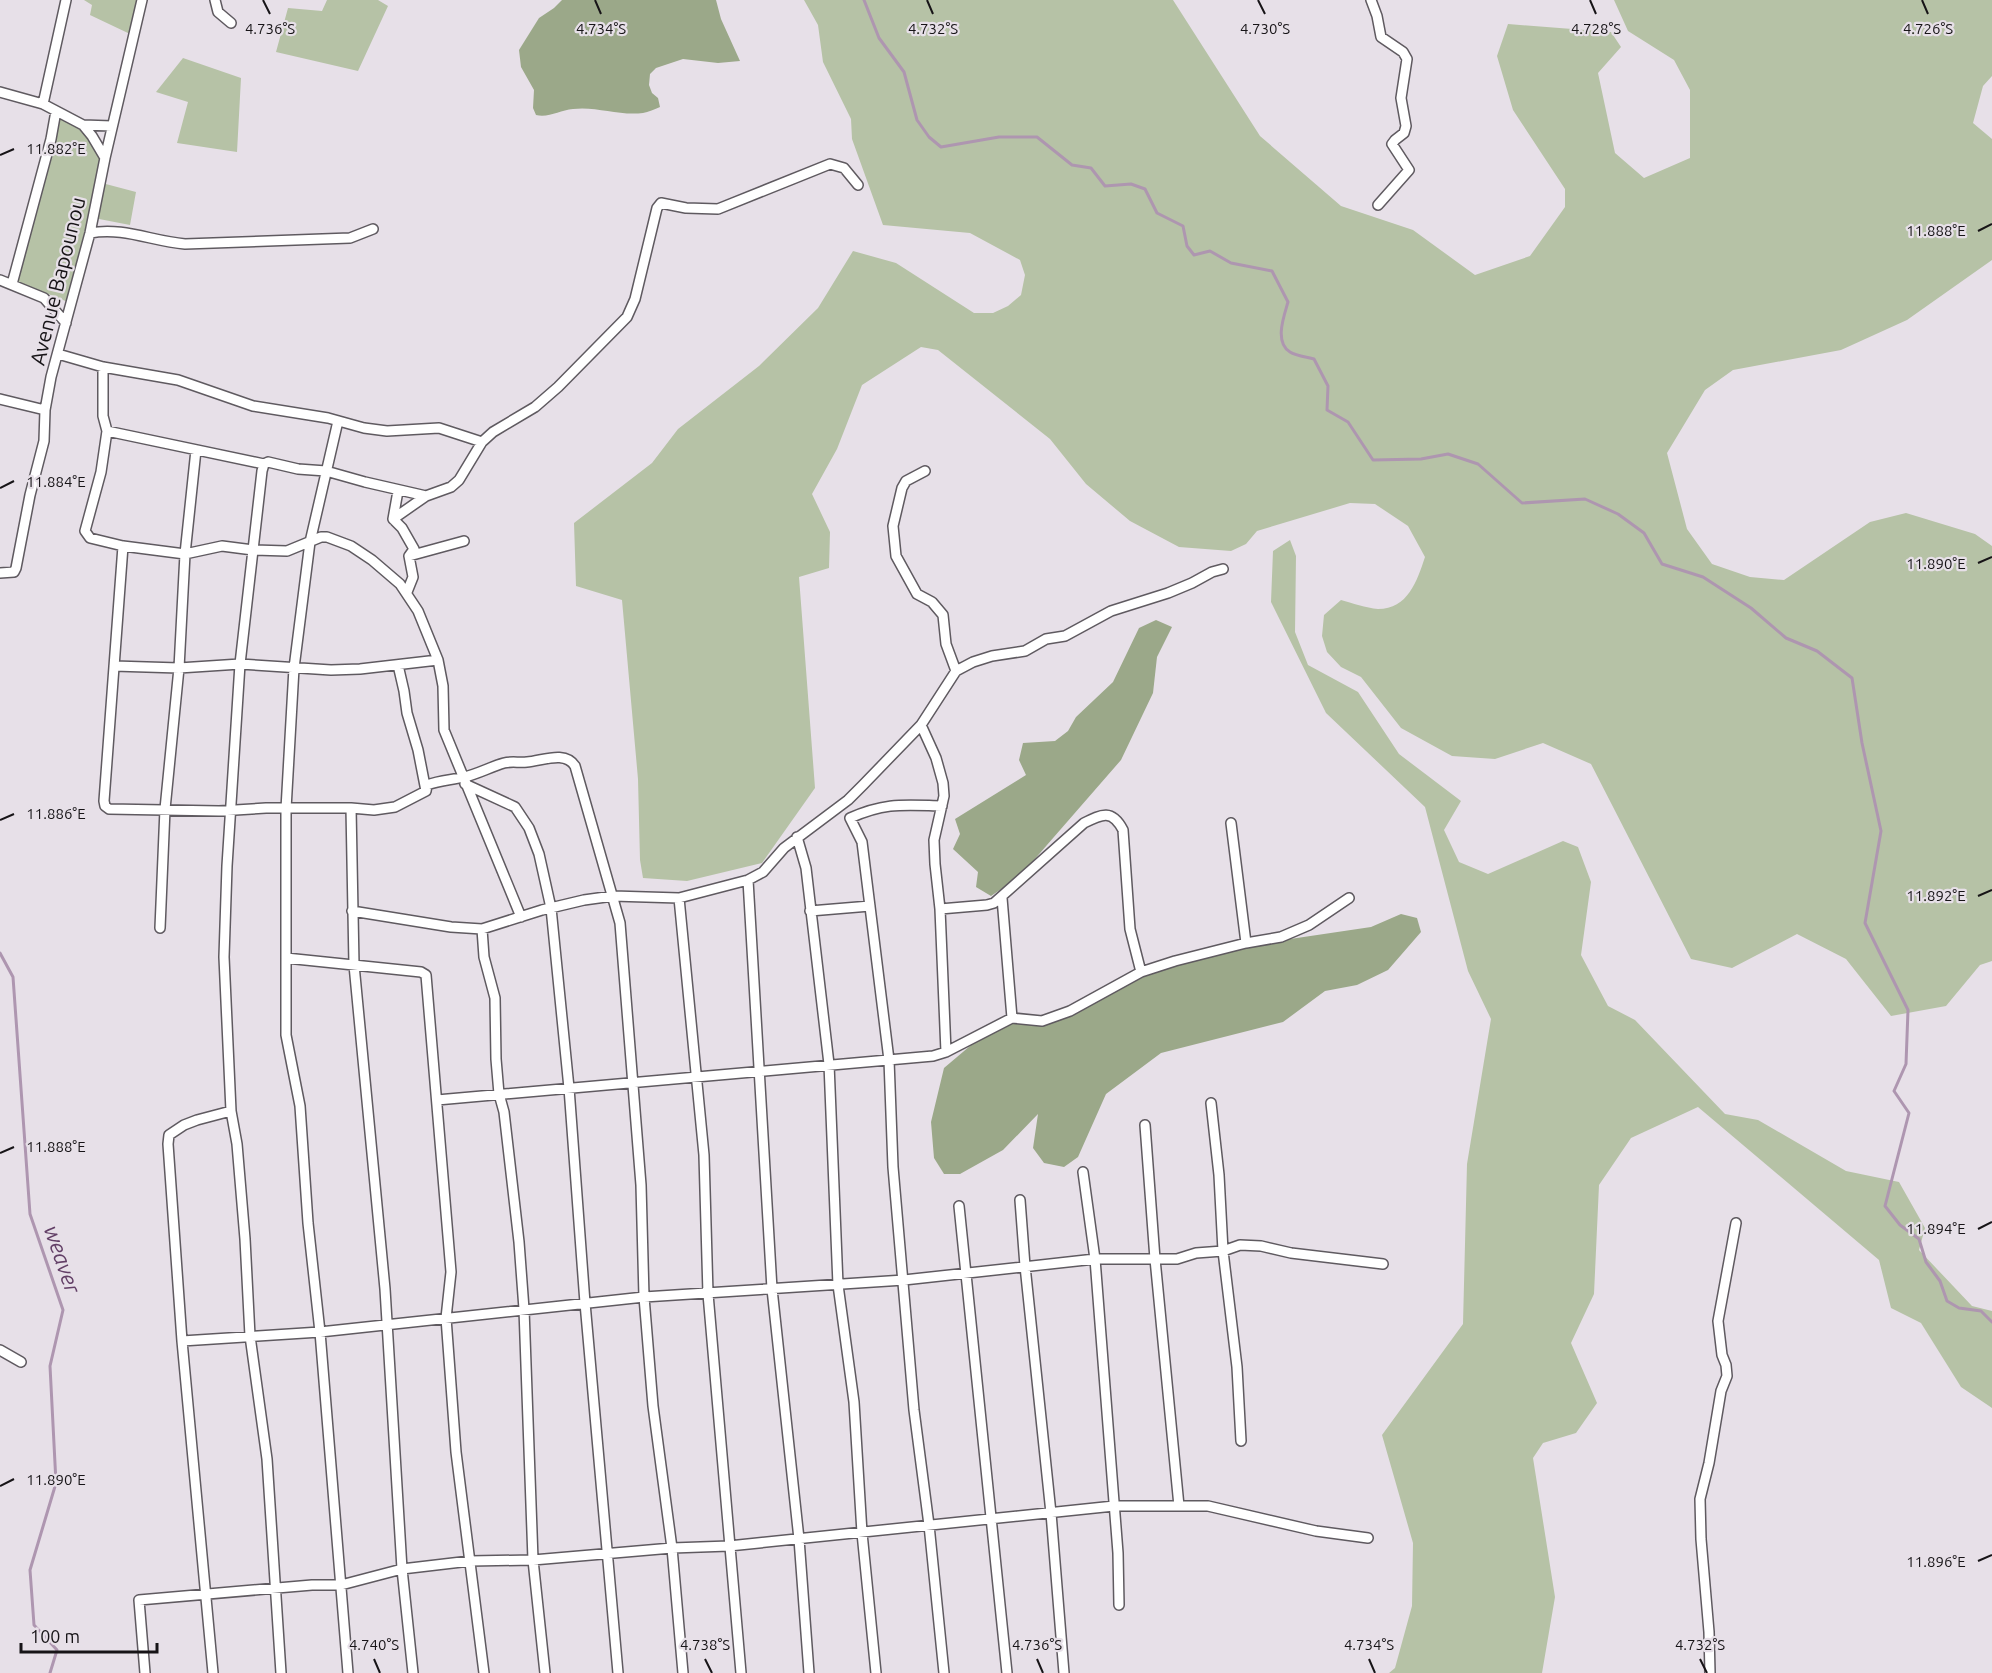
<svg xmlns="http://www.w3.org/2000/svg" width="1992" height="1673" viewBox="0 0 1992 1673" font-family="Ubuntu,sans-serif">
<rect width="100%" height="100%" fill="#e7e0e8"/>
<path fill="#b6c2a6" d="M 84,0 L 137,0 L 130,34 L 90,15 L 92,5 Z
M 327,0 L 378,0 L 388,6 L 358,71 L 276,52 L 288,8 L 322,11 Z
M 804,0 L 1173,0 L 1260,136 L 1341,206 L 1413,230 L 1475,275 L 1530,256 L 1565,207 L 1565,189 L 1513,110 L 1497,56 L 1508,24 L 1611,32 L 1621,47 L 1598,73 L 1615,153 L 1644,178 L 1690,158 L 1690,90 L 1674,60 L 1628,31 L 1614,0 L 1992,0 L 1992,76 L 1983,86 L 1973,123 L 1992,139 L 1992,260 L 1907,320 L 1841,350 L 1733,370 L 1705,390 L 1667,453 L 1687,529 L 1712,564 L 1750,577 L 1784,580 L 1870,522 L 1906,513 L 1975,534 L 1992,546 L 1992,961 L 1980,965 L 1946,1006 L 1891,1016 L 1846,959 L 1797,934 L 1732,968 L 1691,959 L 1591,764 L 1543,743 L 1495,759 L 1452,756 L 1401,728 L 1361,677 L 1341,667 L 1327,652 L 1322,636 L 1324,615 L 1341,600 C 1352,603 1366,608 1378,609 C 1408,609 1417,581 1425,557 L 1408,526 L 1375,504 L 1350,503 L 1257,531 L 1246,544 L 1231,551 L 1179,547 L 1130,521 L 1086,484 L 1050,439 L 938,350 L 921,347 L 862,385 L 837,449 L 812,494 L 830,532 L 829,568 L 799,577 L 815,788 L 762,863 L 687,881 L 643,878 L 640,860 L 638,779 L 622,600 L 576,586 L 574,523 L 652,463 L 678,429 L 759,366 L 818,308 L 853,251 L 896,263 L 974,313 L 993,313 L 1008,306 L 1021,295 L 1025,275 L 1020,260 L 970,233 L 883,225 L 852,139 L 851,119 L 823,62 L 818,25 Z
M 183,58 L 241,78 L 237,152 L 177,143 L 188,102 L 156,92 Z
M 58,116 L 87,133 L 102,158 L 68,302 L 16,281 Z
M 102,183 L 136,192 L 130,225 L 94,218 Z
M 1290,540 L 1296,556 L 1295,632 L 1308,665 L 1358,692 L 1399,754 L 1461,801 L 1444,830 L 1459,862 L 1488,874 L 1563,841 L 1578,847 L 1591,882 L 1581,955 L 1608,1006 L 1635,1020 L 1725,1114 L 1758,1120 L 1846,1171 L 1899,1182 L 1925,1228 L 1919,1250 L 1972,1306 L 1992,1311 L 1992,1408 L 1961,1387 L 1921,1323 L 1891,1308 L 1879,1260 L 1698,1107 L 1631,1138 L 1599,1185 L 1594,1294 L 1571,1343 L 1597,1403 L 1576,1433 L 1543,1443 L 1533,1458 L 1555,1597 L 1542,1673 L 1389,1673 L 1395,1668 L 1412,1606 L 1413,1543 L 1382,1435 L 1463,1324 L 1467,1164 L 1491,1019 L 1468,971 L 1425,807 L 1326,713 L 1271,602 L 1273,551 Z"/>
<path fill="#9ba889" d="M 562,0 L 716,0 L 721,19 L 740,61 L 718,63 L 683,59 L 656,68 L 650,74 L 649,85 L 652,93 L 658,98 L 660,107 C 655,109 648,112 643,113 C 619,116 596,106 573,109 C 560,110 549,118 536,115 L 533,108 L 534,90 L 521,67 L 519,50 L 539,18 L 554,8 Z
M 1156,620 L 1172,627 L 1157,657 L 1153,693 L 1121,760 L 1020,876 L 991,896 L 976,887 L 978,872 L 953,849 L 960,834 L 955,819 L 1026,775 L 1019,760 L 1023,743 L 1055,741 L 1068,731 L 1076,717 L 1113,682 L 1139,628 Z
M 1401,914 L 1417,918 L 1421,932 L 1388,970 L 1357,985 L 1325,991 L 1283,1022 L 1161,1053 L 1106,1094 L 1078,1157 L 1064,1167 L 1044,1163 L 1033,1148 L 1038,1114 L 1003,1150 L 960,1174 L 944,1174 L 934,1158 L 931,1122 L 944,1068 L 983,1035 L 1016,1022 L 1079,1008 L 1144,974 L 1250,945 L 1371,927 Z"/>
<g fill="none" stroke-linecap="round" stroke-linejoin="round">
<path stroke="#ae96b0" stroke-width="3" d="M 864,0 L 879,38 L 904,72 L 917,120 L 929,137 L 941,147 L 999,137 L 1037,137 L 1072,165 L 1091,168 L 1105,186 L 1131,184 L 1145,189 L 1157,213 L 1183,226 L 1187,246 L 1194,255 L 1210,251 L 1231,263 L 1272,271 L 1288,302 C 1284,316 1274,342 1290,352 C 1296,356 1307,357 1314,359 L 1328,386 L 1327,410 L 1348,422 L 1373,460 L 1421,459 L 1448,454 L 1478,464 L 1522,503 L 1585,499 L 1618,514 L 1644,533 L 1662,564 L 1703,577 L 1751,608 L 1786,638 L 1817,651 L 1852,678 L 1862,743 L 1881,831 L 1865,923 L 1908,1010 L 1906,1064 L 1894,1091 L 1909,1113 L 1885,1206 L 1900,1225 L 1919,1239 L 1926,1262 L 1940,1281 L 1947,1301 L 1959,1308 L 1981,1311 L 1992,1322
M 0,953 L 13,977 L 30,1214 L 63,1310 L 50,1366 L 56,1483 L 30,1570 L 34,1625 L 57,1650 L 50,1673"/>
<g stroke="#5f5a60" stroke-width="12">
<path id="minor" d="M 215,0 L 218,12 L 231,23
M 1371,0 L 1377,16 L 1381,37 L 1403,52 L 1407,59 L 1401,98 L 1406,126 L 1404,133 L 1395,140 L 1392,144 L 1409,170 L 1378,205
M 0,92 L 43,104 L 83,125 L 92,136 L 105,158
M 43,104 L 66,0
M 83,125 L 112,126
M 90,233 C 124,227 151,241 185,244 L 350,238 L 373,229
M 0,280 L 44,298 L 66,323
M 12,284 L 51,139 L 56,111
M 58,354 L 103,367 L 178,380 L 253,406 L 328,418 L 364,428 L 387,431 L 439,428 L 482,442 L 493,432 L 535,407 L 558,387 L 627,317 L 635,299 L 657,208 L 661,203 L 686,208 L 718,209 L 830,164 L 844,168 L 858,185
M 103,367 L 103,416 L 107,431 L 101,472 L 85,531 L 90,538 L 123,546 L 185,554 L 222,546 L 253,550 L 287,551 L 321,537 L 327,537 L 351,546 L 372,560 L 400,584 L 418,611 L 438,660 L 443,686 L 444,730 L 521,917
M 0,399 L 45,410
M 338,421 L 310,542 L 294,668 L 286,809 L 286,1035 L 300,1106 L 308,1223 L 320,1332 L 348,1673
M 107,431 L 264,464
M 925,471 L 906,481 L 902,488 L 893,526 L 896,556 L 917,594 L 932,602 L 943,615 L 946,644 L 956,671
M 398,491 L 393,519 L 402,528 L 414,549 L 409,556 L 413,577 L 407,592
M 393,519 L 426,496
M 123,546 L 104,801 L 105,806 L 109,809 L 219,811 L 266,808 L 351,808 L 374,810 L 395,807 L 426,791 L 427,785 C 440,780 452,780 464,777 C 478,774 490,767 504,763 C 512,761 519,763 527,762 C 542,761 565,750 575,766 L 620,923 L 641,1185 L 644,1297 L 653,1406 L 672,1548 L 683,1673
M 409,556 L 464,541
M 0,573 L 14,572 L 16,568 L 30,495 L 44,441 L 45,410 L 51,377 L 90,233 L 105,158 L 142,0
M 398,665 L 404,691 L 407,713 L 418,750 L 426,791
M 114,666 L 179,668 L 240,664 L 331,670 L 360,669 L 438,660
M 921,725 L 936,758 L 943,783 L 944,796 L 934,840 L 935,864 L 940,909 L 946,1052
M 465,784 L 515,807 L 529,828 L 539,854 L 551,908 L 569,1088 L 585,1303 L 618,1673
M 942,806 C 904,805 886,802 850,818 L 862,842 L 889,1060 L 893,1167 L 914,1410 L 929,1525 L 944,1673
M 351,808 L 354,965 L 385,1289 L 402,1569 L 413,1673
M 1231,823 L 1246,943
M 797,837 L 806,868 L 829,1064 L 838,1285 L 854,1402 L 862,1533 L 876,1673
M 748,880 L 772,1289 L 799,1539 L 809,1673
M 679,898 L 704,1155 L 708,1294 L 741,1673
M 1002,898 L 1012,1018
M 940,909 L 987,905 L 994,903 L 1084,823 C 1102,814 1112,809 1123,830 L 1130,929 L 1141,972
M 352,911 L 451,927 L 482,929 L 542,910 L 584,900 L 613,896 L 679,898 L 748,880 L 763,872 L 784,848 L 848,800 L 863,785 L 921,725 L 956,671 L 973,662 L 992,656 L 1025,651 L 1046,639 L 1065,636 L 1111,611 L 1168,593 L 1192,583 L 1212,572 L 1223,569
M 810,911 L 870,906
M 160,928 L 165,809 L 179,668 L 185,554 L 196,450
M 482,929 L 484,957 L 495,998 L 496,1059 L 499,1094 L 504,1112 L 519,1242 L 524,1309 L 533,1560 L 545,1673
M 286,958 L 421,972 L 426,975 L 451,1272 L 446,1318 L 456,1452 L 484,1673
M 437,1100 L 933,1056 L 946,1052 L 1012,1018 L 1042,1021 L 1070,1011 L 1141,972 L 1175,961 L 1246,943 L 1281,937 L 1309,925 L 1349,898
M 1211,1103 L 1219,1175 L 1223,1251 L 1237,1367 L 1241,1441
M 1145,1125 L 1155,1259 L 1179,1506
M 1083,1172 L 1095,1259 L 1118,1553 L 1119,1605
M 1020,1200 L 1025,1266 L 1051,1513 L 1064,1673
M 959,1206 L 1007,1673
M 182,1341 L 320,1332 L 644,1297 L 904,1280 L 1095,1259 L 1177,1259 L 1196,1253 L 1223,1251 L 1240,1245 L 1261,1246 L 1291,1253 L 1383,1264
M 0,1350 L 21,1362
M 145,1673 L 139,1600 L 312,1585 L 341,1585 L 402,1569 L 470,1561 L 533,1560 L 672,1548 L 729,1546 L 1114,1506 L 1208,1506 L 1316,1531 L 1368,1538
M 213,1673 L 182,1341 L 168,1144 L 169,1135 L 184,1125 L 197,1120 L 231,1111
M 281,1673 L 267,1459 L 250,1336 L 245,1239 L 237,1144 L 231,1111 L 224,957 L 227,866 L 240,664 L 262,471 L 264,464 L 268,462 L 298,469 L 326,471 L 365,482 L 426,496 L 451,487 L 459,480 L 482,442
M 1710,1673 L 1709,1632 L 1701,1539 L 1700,1499 L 1709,1463 L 1721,1391 L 1727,1376 L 1726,1365 L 1722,1355 L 1718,1321 L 1736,1223"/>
</g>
<use href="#minor" stroke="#fff" stroke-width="9"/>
</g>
<path fill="none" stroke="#171417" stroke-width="2" d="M 263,0 L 270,14M 595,0 L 601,14M 927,0 L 933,14M 1258,0 L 1265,14M 1590,0 L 1596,14M 1922,0 L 1928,14M 0,155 L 14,149M 1978,231 L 1992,224M 0,488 L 14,481M 1978,563 L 1992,557M 0,820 L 14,814M 1978,896 L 1992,890M 0,1153 L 14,1147M 1978,1229 L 1992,1222M 0,1486 L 14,1479M 1978,1561 L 1992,1555M 374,1659 L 380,1673M 705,1659 L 712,1673M 1037,1659 L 1043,1673M 1369,1659 L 1375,1673M 1700,1659 L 1707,1673"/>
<g text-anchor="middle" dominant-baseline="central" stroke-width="4.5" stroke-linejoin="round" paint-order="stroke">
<g font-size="21" fill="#171417" stroke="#e7e0e8">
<text transform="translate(57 281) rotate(-76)">Avenue Bapounou</text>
</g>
<g font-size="22" font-style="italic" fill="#634067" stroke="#e7e0e8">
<text transform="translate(63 1259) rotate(71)">weaver</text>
</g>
</g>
<g font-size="15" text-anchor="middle" fill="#171417" stroke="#e7e0e8" stroke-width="4.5" stroke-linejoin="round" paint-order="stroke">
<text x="270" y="34">4.736°S</text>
<text x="601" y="34">4.734°S</text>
<text x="933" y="34">4.732°S</text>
<text x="1265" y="34">4.730°S</text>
<text x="1596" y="34">4.728°S</text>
<text x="1928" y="34">4.726°S</text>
<text x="56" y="154">11.882°E</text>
<text x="1936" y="236">11.888°E</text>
<text x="56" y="487">11.884°E</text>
<text x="1936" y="569">11.890°E</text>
<text x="56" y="819">11.886°E</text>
<text x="1936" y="901">11.892°E</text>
<text x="56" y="1152">11.888°E</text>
<text x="1936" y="1234">11.894°E</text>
<text x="56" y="1485">11.890°E</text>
<text x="1936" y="1567">11.896°E</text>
<text x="374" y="1650">4.740°S</text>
<text x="705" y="1650">4.738°S</text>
<text x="1037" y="1650">4.736°S</text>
<text x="1369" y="1650">4.734°S</text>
<text x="1700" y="1650">4.732°S</text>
</g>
<path d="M21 1643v9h136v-9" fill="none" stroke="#171417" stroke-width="3"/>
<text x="30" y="1643" font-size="18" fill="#171417" stroke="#e7e0e8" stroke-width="4.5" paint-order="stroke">100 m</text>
</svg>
